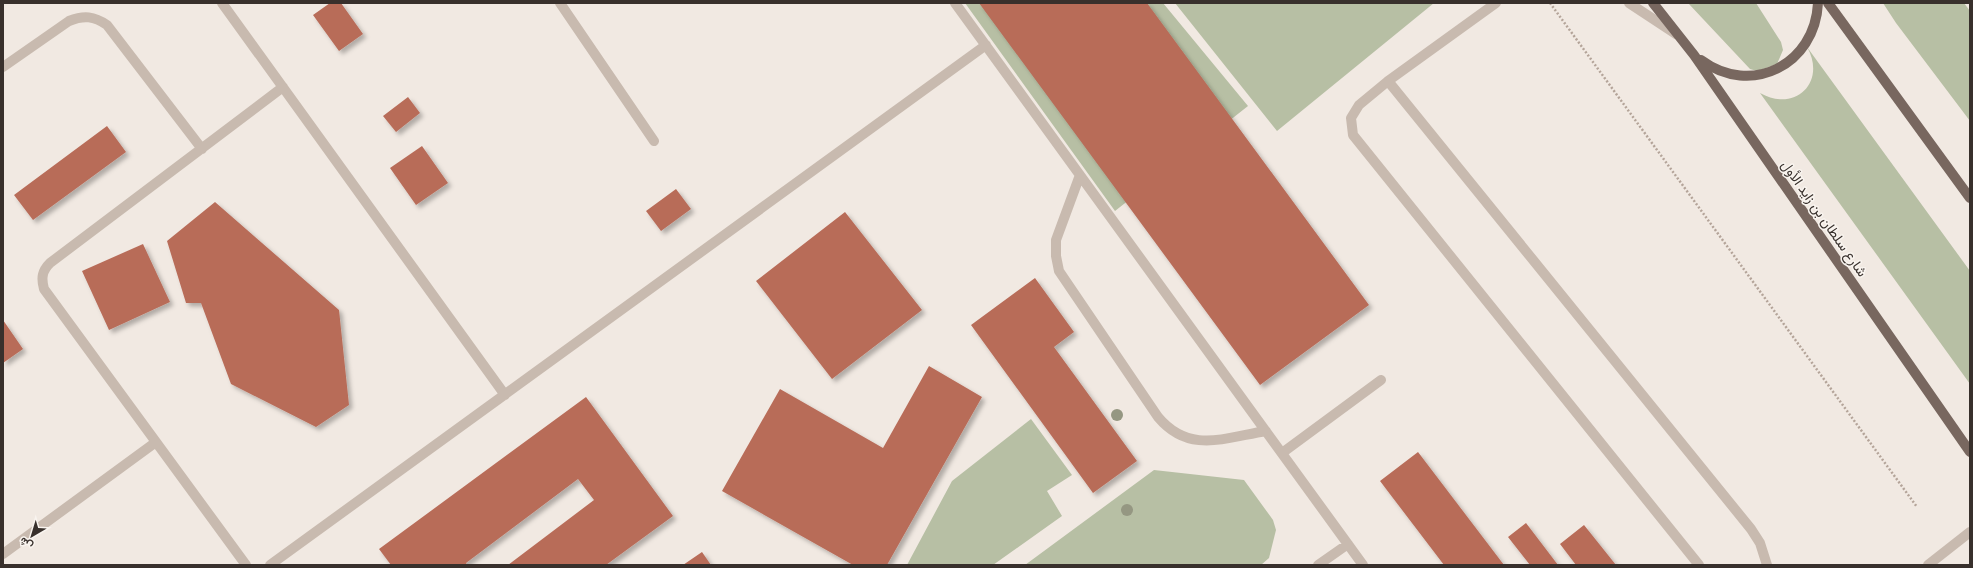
<svg xmlns="http://www.w3.org/2000/svg" width="1973" height="568" viewBox="0 0 1973 568" font-family="'Exo 2',Vazirmatn,sans-serif">
<defs>
<filter id="shadow"><feDropShadow dx="3.5" dy="3.5" stdDeviation="2" flood-color="#0004"/></filter>
</defs>
<rect width="100%" height="100%" fill="#f1e9e2"/>
<path fill="#b7bfa4" d="M 965,3 L 1163,3 L 1248,106 L 1115,211 Z
M 1175,3 L 1434,3 L 1277,131 Z
M 1688,3 L 1756,3 L 1781,42 L 1783,50 L 1777,64 L 1757,71 L 1750,69 Z
M 1883,3 L 1964,3 L 1970,11 L 1970,121 L 1896,23 Z
M 1807,47 L 1970,271 L 1970,384 L 1760,93 C 1795,113 1827,82 1807,47 Z
M 1031,419 L 1072,475 L 1047,491 L 1062,516 L 993,565 L 907,565 L 952,481 Z
M 1154,470 L 1244,480 L 1273,520 L 1276,530 L 1269,558 L 1261,565 L 1025,565 Z"/>
<path fill="#b86c59" filter="url(#shadow)" d="M 330,3 L 341,3 L 363,34 L 339,51 L 313,15 Z
M 979,3 L 1147,3 L 1369,305 L 1260,385 Z
M 408,97 L 420,113 L 396,132 L 383,116 Z
M 107,126 L 126,152 L 33,220 L 14,195 Z
M 422,146 L 448,183 L 416,205 L 390,168 Z
M 676,189 L 691,209 L 661,231 L 646,211 Z
M 215,202 L 339,310 L 349,405 L 316,427 L 231,384 L 201,303 L 186,303 L 167,241 Z
M 845,212 L 922,310 L 832,379 L 756,281 Z
M 143,244 L 170,302 L 109,330 L 82,271 Z
M 1035,278 L 1074,332 L 1054,347 L 1137,461 L 1093,493 L 971,325 Z
M 3,320 L 23,349 L 3,363 Z
M 929,366 L 982,397 L 887,565 L 853,565 L 722,491 L 780,389 L 883,448 Z
M 586,397 L 673,516 L 606,565 L 508,565 L 594,500 L 578,479 L 466,563 L 467,565 L 391,565 L 379,549 Z
M 1418,452 L 1504,565 L 1444,565 L 1380,481 Z
M 1526,523 L 1558,565 L 1530,565 L 1508,537 Z
M 1584,525 L 1616,565 L 1576,565 L 1560,544 Z
M 702,552 L 711,565 L 683,565 Z"/>
<g fill="none" stroke-linecap="round" stroke-linejoin="round">
<path stroke="#b4a499" stroke-width="2.5" stroke-dasharray="2 2" stroke-linecap="butt" d="M 1550,3 L 1917,507"/>
<path stroke="#c8baaf" stroke-width="10" d="M 222,3 L 505,395
M 560,3 L 654,141
M 955,3 L 1363,565
M 1496,3 L 1388,81 L 1359,105 L 1351,118 L 1353,135 L 1699,565
M 1629,3 L 1676,34
M 3,67 L 69,21 C 84,15 94,16 107,25 L 202,149
M 1388,81 L 1751,529 L 1760,543 L 1767,565
M 1080,175 L 1056,240 L 1056,256 L 1059,271 L 1158,417 C 1189,454 1224,438 1266,431
M 1282,453 L 1381,380
M 3,554 L 156,442
M 246,565 L 44,289 C 41,278 42,271 50,263 L 283,87
M 270,565 L 986,45
M 1318,565 L 1348,544
M 1928,565 L 1970,532"/>
<path stroke="#78675f" stroke-width="10" d="M 1653,3 L 1694,55 L 1970,452
M 1828,3 L 1970,198
M 1701,60 C 1751,97 1815,65 1818,3"/>
</g>
<g fill="#959782">
<circle cx="1117" cy="415" r="6"/>
<circle cx="1127" cy="510" r="6"/>
</g>
<g text-anchor="middle" dominant-baseline="central" stroke-width="3" stroke-linejoin="round" paint-order="stroke">
<g font-size="14" fill="#38302c" stroke="#f9f4ef">
<text transform="translate(1825 218) rotate(55)">شارع سلطان بن زايد الأول</text>
</g>
</g>
<rect width="1973" height="568" fill="none" stroke="#38302c" stroke-width="8"/>
<g transform="translate(32 536) rotate(218)" stroke="#f9f4ef" stroke-width="3" paint-order="stroke">
<path d="M0-3L7 15L0 10L-7 15Z" fill="#38302c"/>
<text y="-6" font-size="11" font-weight="bold" text-anchor="middle" fill="#38302c">ش</text>
</g>
</svg>
